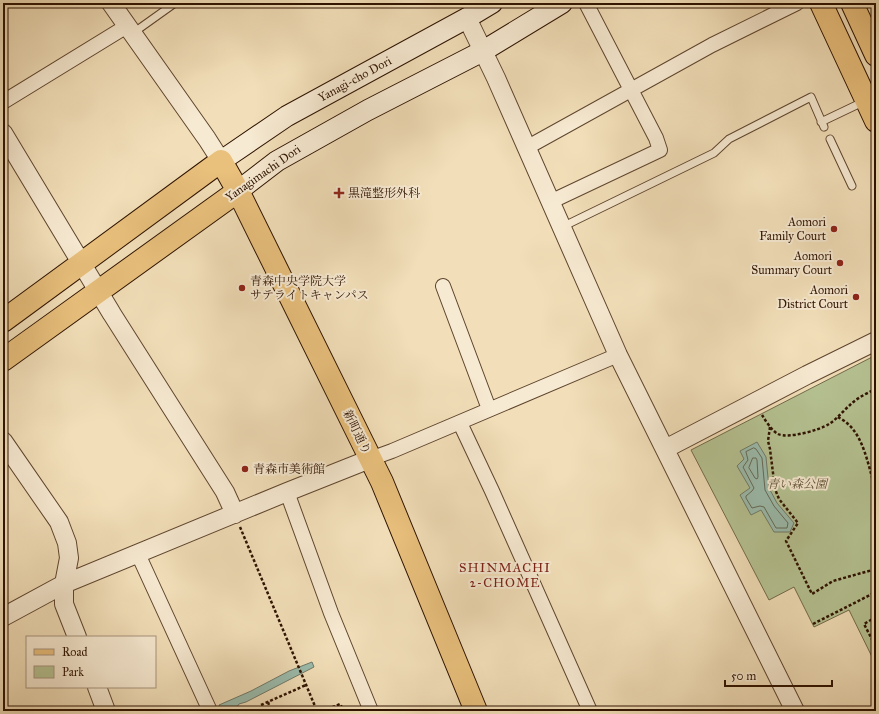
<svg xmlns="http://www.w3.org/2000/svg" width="879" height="714" viewBox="0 0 879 714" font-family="'IM FELL Great Primer','Noto Serif JP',serif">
<rect width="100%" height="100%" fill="#f2dfb9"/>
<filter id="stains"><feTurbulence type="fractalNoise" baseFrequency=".005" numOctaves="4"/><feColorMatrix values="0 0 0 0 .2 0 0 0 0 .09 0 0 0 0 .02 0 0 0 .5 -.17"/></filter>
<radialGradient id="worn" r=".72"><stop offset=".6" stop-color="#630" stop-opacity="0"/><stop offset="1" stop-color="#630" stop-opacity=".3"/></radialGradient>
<path fill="#b6c393" stroke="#726a4a" d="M 876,355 L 876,665 L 849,610 L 814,627 L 794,587 L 769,600 L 691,450 Z"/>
<path fill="#9bbdae" stroke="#6f7968" d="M 757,442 L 766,457 L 769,488 L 777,503 L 794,523 L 790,532 L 774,532 L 761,510 L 751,515 L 740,495 L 750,488 L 737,466 L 744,459 L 740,451 Z
M 312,662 L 314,667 L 246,702 L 239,704 L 234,711 L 220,711 L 219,705 L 251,691 L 289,671 Z"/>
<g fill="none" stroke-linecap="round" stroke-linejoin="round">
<path stroke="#646857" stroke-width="1" d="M 754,448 L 756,449 L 762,458 L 765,490 L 774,506 L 788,523 L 787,528 L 776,528 L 764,507 L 760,506 L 752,508 L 746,498 L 746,496 L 752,491 L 754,488 L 743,467 L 748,460 L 746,452 Z
M 753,458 L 756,458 L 757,460 L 758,477 L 757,479 L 755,478 L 749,468 Z"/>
<g stroke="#5f452e" stroke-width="9">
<path id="service" d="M 133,33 L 175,3
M 821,122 L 865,101
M 830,139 L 852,186
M 562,227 L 714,153 L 729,139 L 811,97 L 824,127"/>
</g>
<g stroke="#5f452e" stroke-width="16">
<path id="minor" d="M 3,102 L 127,26
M 526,148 L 712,45 L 797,3
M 550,202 L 660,150 L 656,138 L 586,3
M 443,286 L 489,409
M 460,423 L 492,491 L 590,711
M 370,459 L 392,451 L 618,355
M 287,492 L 331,613 L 371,711
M 138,554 L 210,711"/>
</g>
<g stroke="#5f452e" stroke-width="20">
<path id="tertiary" d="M 111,3 L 207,139 L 221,161
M 467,18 L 496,78 L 618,355 L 795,711
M 3,133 L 112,314 L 225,492 L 235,514
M 3,441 L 59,522 L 67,543 L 69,558 L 64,584 L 64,604 L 77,637
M 665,449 L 807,375 L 876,341
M 3,617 L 64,584 L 287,492 L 370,459
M 97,687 L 106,711"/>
</g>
<g stroke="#2e1200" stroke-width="22">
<g id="secondary">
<path id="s1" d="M 221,161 L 287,116 L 467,18 L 492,3"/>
<path d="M 238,191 L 277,161 L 368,110 L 483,51 L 562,3"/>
</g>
</g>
<g stroke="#2e1200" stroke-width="24">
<path id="primary" d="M 3,321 L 221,161 L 238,191 L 382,482 L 476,711
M 3,360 L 238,191"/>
</g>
<g stroke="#2e1200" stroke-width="24">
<path id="trunk" d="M 821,3 L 876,121
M 852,3 L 876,55"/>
</g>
<path stroke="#2e1200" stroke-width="2.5" stroke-dasharray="3 2" stroke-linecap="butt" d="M 762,415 C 766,421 771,430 778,434 C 788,439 820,430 829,424 C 837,419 843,411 850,405 C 857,398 867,393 876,389
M 838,417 C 841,419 845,421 848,424 C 865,439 869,470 876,491
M 770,427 L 768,441 L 770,449 L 775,489 L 779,499 L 798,523 L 786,541 L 812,594 L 833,581 L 876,569
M 240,527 L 317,711
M 876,617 L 864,624 L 876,647
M 813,624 L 876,592
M 268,702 L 271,711
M 261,705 L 306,685
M 323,711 L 340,704 L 344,711"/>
<use href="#service" stroke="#f7ead2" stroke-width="7"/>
<use href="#minor" stroke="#f7ead2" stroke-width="14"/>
<use href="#tertiary" stroke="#f7ead2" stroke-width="18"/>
<use href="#secondary" stroke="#f7ead2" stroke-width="20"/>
<use href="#primary" stroke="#e9c07c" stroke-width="22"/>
<use href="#trunk" stroke="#e9c07c" stroke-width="22"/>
</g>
<g fill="#8f2418" stroke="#f7ead2" stroke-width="1.5">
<path d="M337 187h4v4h4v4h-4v4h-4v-4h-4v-4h4z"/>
<circle cx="834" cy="229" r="4"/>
<circle cx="840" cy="263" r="4"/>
<circle cx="242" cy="288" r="4"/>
<circle cx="856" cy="297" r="4"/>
<circle cx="245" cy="469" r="4"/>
</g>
<g text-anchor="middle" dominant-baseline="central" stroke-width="4" stroke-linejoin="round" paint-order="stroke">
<g font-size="12" fill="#2e1200" stroke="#f7ead2">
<text stroke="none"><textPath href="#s1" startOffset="157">Yanagi-cho Dori</textPath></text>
<text transform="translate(263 173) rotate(-35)">Yanagimachi Dori</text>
<text transform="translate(357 432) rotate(64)">新町通り</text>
</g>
<g font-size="12" fill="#2e1200" stroke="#f7ead2" text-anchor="start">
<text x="348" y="193">黒滝整形外科</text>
<text x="826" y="222" text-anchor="end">Aomori<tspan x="826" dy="14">Family Court</tspan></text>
<text x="832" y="256" text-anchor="end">Aomori<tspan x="832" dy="14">Summary Court</tspan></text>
<text x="250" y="281">青森中央学院大学<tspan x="250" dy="14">サテライトキャンパス</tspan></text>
<text x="848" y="290" text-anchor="end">Aomori<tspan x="848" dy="14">District Court</tspan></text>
<text x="253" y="469">青森市美術館</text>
</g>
<g font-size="12" font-style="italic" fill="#5e5033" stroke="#f7ead2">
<text x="797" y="484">青い森公園</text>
</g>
<g font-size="13" letter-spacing="1" fill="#7a1f14" stroke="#f7ead2">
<text x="505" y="568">SHINMACHI<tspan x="505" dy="15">2-CHOME</tspan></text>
</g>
</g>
<rect width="879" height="714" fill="none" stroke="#f2dfb9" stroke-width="16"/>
<rect x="4" y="4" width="871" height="706" fill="none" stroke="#2e1200" stroke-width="2"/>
<rect x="8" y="8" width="863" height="698" fill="none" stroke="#2e1200"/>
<rect x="26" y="636" width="130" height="52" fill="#f7ead2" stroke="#a7947e"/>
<rect x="34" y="649" width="20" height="6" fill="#e9c07c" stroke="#a7947e"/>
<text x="62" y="656" font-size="12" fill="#2e1200">Road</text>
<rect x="34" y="666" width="20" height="12" fill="#b6c393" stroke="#a7947e"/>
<text x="62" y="676" font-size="12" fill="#2e1200">Park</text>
<path d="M725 680v6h107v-6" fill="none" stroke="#2e1200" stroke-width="2"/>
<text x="731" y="680" font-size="12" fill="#2e1200" stroke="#f7ead2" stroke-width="3" paint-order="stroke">50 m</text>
<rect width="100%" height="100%" filter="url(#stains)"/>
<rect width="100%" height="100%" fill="url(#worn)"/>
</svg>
